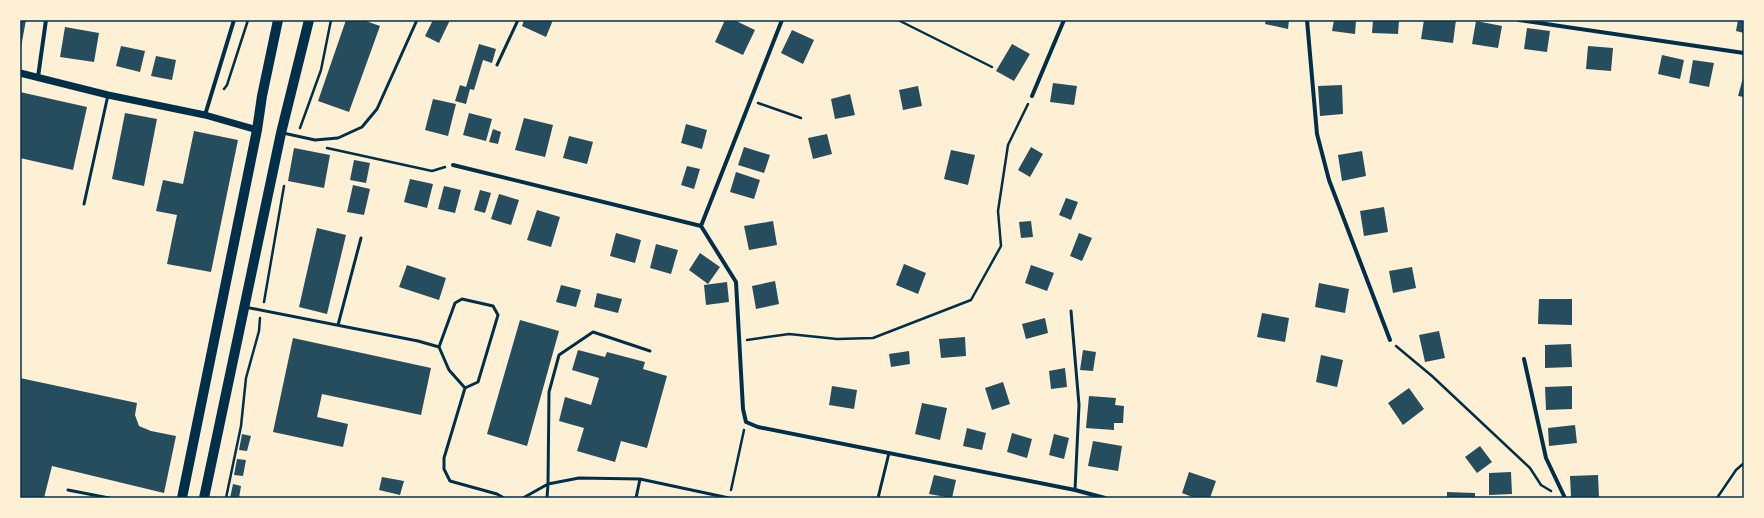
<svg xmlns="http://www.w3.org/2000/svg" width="1764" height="518" viewBox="0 0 1764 518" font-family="Manrope,sans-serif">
<rect width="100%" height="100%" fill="#fdf0d5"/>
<path fill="#264d5e" d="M 20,20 L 26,20 L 21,47 L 20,47 Z
M 346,20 L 363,20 L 380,26 L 349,112 L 318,101 Z
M 433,20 L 450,20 L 439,43 L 425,36 Z
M 524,20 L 553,20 L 546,37 L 522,26 Z
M 725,20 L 734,20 L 755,30 L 743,55 L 715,42 Z
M 1266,20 L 1289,20 L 1288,29 L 1265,24 Z
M 1334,20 L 1356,20 L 1355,34 L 1332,31 Z
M 1373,20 L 1399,20 L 1398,34 L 1372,33 Z
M 1424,20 L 1456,20 L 1453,43 L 1421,39 Z
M 1738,20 L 1744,20 L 1744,33 L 1736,31 Z
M 1476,21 L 1502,26 L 1498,48 L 1472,44 Z
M 65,27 L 99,33 L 94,62 L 60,57 Z
M 1527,28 L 1550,31 L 1547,52 L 1524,49 Z
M 792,30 L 814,40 L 803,64 L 781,53 Z
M 479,44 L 496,49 L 492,63 L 483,60 L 474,90 L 470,89 L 466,104 L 455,101 L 460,85 L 466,87 Z
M 1012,44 L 1030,54 L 1014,81 L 996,71 Z
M 121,46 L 145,51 L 140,72 L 116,66 Z
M 1588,46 L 1613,48 L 1611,71 L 1586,69 Z
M 1662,55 L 1684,60 L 1680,79 L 1658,74 Z
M 156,56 L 176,60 L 172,80 L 151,76 Z
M 1693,60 L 1714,63 L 1709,87 L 1689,83 Z
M 1744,74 L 1744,97 L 1738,96 Z
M 1053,83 L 1077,86 L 1074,105 L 1050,102 Z
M 1342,85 L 1343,114 L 1320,116 L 1318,86 Z
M 918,86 L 922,106 L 903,110 L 899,90 Z
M 20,92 L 87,107 L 73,170 L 20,158 Z
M 850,94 L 855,115 L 835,119 L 831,99 Z
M 433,99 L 456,104 L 448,136 L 425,130 Z
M 125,113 L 157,119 L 144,186 L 112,179 Z
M 469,113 L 492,119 L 486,141 L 463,135 Z
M 524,118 L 553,125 L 545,157 L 515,150 Z
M 686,124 L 707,130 L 702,149 L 681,143 Z
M 493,129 L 501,132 L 498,144 L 489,142 Z
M 194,131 L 238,140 L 211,272 L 167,264 L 177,215 L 156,211 L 163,180 L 183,184 Z
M 827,134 L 832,154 L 813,159 L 808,138 Z
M 569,136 L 593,142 L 587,164 L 563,158 Z
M 744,147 L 770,155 L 764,173 L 738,165 Z
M 1031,147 L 1043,154 L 1030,177 L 1018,170 Z
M 294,148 L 330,155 L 324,188 L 288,181 Z
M 951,150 L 975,155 L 968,185 L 944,179 Z
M 1362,151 L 1366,176 L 1342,181 L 1338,155 Z
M 354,160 L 370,163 L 366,183 L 350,180 Z
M 687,166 L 700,169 L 694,189 L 681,185 Z
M 736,172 L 760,180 L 754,199 L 730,192 Z
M 410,179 L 433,184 L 427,208 L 404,202 Z
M 353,185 L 370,189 L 364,215 L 347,212 Z
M 444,186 L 461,190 L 455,213 L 438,209 Z
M 480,190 L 491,193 L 485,213 L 474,210 Z
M 499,194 L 519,200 L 511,225 L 491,219 Z
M 1066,198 L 1078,202 L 1071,220 L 1059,215 Z
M 1384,207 L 1388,232 L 1364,236 L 1360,211 Z
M 537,210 L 560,217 L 551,247 L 527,240 Z
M 773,221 L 777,245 L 749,250 L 744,226 Z
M 1031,221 L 1033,237 L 1021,238 L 1019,222 Z
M 317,228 L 346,235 L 327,314 L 299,307 Z
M 616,233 L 641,240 L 635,263 L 610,256 Z
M 1079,233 L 1092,238 L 1082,261 L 1070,256 Z
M 656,244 L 678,250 L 671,274 L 650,268 Z
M 700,253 L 720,267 L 708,284 L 689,270 Z
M 904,264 L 926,273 L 918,294 L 896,285 Z
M 407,265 L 446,278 L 439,300 L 399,287 Z
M 1031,265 L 1054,273 L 1047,291 L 1025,283 Z
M 1412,267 L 1416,288 L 1393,293 L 1389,271 Z
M 775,281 L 779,304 L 756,309 L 752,286 Z
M 727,282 L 729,302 L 706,305 L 704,285 Z
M 1319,283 L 1349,289 L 1345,313 L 1315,307 Z
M 561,285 L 581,290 L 576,307 L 556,302 Z
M 597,293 L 622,299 L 618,313 L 594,307 Z
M 1539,299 L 1572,299 L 1572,325 L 1538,324 Z
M 1262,313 L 1289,318 L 1285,342 L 1257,337 Z
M 1045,318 L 1048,333 L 1026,339 L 1022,324 Z
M 520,320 L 559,331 L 527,446 L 487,434 Z
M 1439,331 L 1445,358 L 1425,362 L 1419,335 Z
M 965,337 L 966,356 L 941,358 L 939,339 Z
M 293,338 L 431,368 L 421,415 L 322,394 L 317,417 L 348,424 L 343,447 L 273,432 Z
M 1571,344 L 1572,367 L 1545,368 L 1545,345 Z
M 578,350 L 605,357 L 607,352 L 645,362 L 643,369 L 667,376 L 647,448 L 621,441 L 615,462 L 577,451 L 584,428 L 559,421 L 565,397 L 591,405 L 599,378 L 572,370 Z
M 1083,350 L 1096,352 L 1093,371 L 1080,370 Z
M 909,351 L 910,364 L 891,367 L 889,354 Z
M 1321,355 L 1343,360 L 1337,387 L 1316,382 Z
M 1065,368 L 1067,387 L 1051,389 L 1049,371 Z
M 20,378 L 137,403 L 135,415 L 139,426 L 151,431 L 176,436 L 164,493 L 52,466 L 44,498 L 20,498 Z
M 1003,382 L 1010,404 L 992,410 L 985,388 Z
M 832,386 L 857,390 L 854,409 L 829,405 Z
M 1572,386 L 1572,409 L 1546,410 L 1545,387 Z
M 1409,388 L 1424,409 L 1403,425 L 1388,403 Z
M 1089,396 L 1116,398 L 1115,405 L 1124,406 L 1123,423 L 1114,423 L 1114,430 L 1086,428 Z
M 922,403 L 947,408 L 940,440 L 915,434 Z
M 1575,425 L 1577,443 L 1549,446 L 1548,428 Z
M 967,428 L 986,433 L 982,450 L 963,446 Z
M 1012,433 L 1032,439 L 1027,458 L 1007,452 Z
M 242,434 L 251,436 L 247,451 L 239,450 Z
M 1054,434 L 1069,438 L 1064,459 L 1049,455 Z
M 1093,441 L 1122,446 L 1118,471 L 1088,466 Z
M 1480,446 L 1492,462 L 1477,473 L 1465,457 Z
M 237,459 L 246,460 L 243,476 L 234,475 Z
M 1189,472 L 1216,481 L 1210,498 L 1195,498 L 1182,493 Z
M 1511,472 L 1512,494 L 1489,495 L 1489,473 Z
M 934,475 L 956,480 L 952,498 L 929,494 Z
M 1598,475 L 1599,497 L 1571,497 L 1570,476 Z
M 382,477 L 404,481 L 400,495 L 379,490 Z
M 233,484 L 241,486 L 239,498 L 230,498 Z
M 1447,492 L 1475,493 L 1475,498 L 1447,498 Z"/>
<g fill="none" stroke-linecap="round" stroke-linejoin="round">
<path stroke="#003049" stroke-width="2.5" d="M 898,20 L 992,67
M 224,89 L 227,85 L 248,20
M 758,103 L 801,118
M 300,128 L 321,70 L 331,20
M 327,148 L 432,171 L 445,167
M 264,302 L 284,186
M 747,340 L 789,334 L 837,339 L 873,338 L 971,300 L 1001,246 L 998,211 L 1008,145 L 1028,104
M 1396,346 L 1432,376 L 1530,468 L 1541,485 L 1551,491
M 731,490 L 744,430
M 226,498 L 241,426 L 246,378 L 259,331 L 260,318
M 1717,498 L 1736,470 L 1744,463"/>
<path stroke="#003049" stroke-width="3" d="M 497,65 L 518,20
M 283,133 L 315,140 L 338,138 L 362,127 L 377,109 L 417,20
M 84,204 L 108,95
M 245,307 L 418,341 L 439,347 L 449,370 L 465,388 L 444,458 L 444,469 L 450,481 L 497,494 L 504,498
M 1071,311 L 1079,405 L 1075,490
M 338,325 L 361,238
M 439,347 L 455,303 L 462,299 L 493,306 L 498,315 L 478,382 L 465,388
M 650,351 L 593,332 L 559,355 L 549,392 L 548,484 L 579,478 L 640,479 L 729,498
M 68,490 L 109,498
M 523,498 L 548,484 L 547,498
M 636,498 L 640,479
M 878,498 L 889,453"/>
<path stroke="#003049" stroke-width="4" d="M 782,20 L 701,226 L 736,282 L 743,409 L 746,422 L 758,427 L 1075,490 L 1105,498
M 1307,20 L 1317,134 L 1329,180 L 1390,340
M 1519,20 L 1744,53
M 38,77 L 46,20
M 1032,96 L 1064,20
M 205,115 L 234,20
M 453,165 L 701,226
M 1524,359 L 1546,458 L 1565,498"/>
<path stroke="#003049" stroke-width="7" d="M 20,73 L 108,95 L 205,115 L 257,130"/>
<path stroke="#003049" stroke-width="10" d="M 182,498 L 257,130 L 262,96 L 278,20
M 204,498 L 281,133 L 309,20"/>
</g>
<rect width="1764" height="518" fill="none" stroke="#fdf0d5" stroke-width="42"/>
<rect x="21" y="21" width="1722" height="476" fill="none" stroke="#003049" stroke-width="1.5"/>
</svg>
